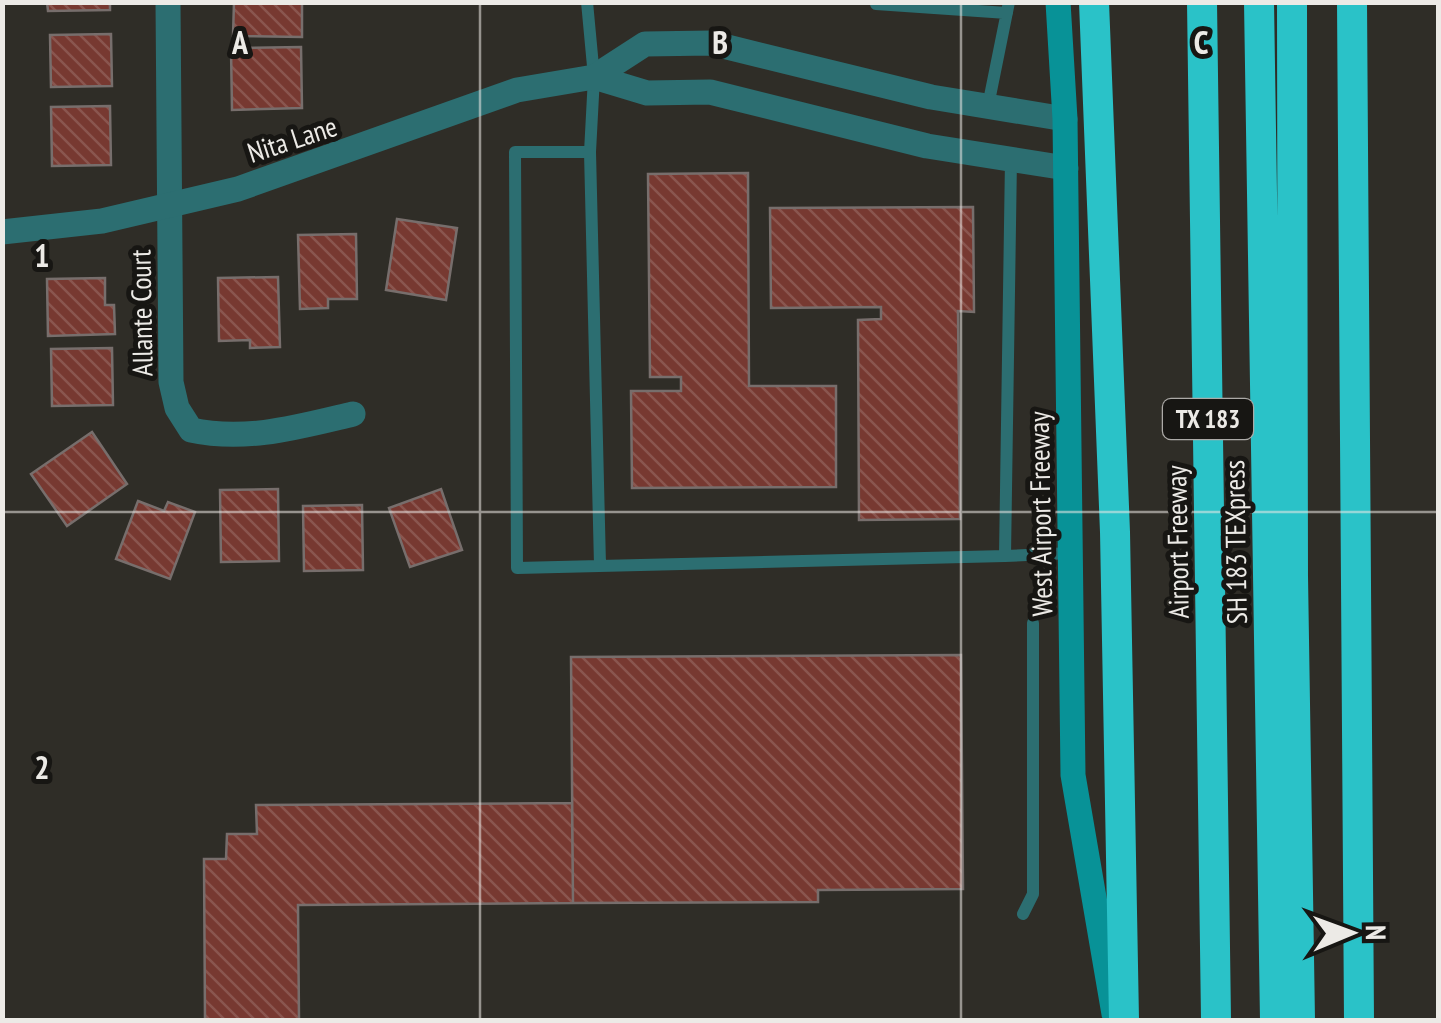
<svg xmlns="http://www.w3.org/2000/svg" width="1441" height="1023" viewBox="0 0 1441 1023" font-family="'PT Sans Narrow',sans-serif">
<defs>
<pattern id="building-back-hatch" width="6" height="6" patternUnits="userSpaceOnUse" patternTransform="scale(2.5)"><rect width="6" height="6" fill="#773931"/><path d="M-1 5l2 2M0 0l6 6M5-1l2 2" fill="none" stroke="#8a564f"/></pattern>
</defs>
<rect width="100%" height="100%" fill="#2f2d27"/>
<path fill="url(#building-back-hatch)" stroke="#776e6c" stroke-width="2.5" d="M 47,2 L 110,2 L 110,10 L 48,11 Z
M 234,2 L 302,2 L 302,37 L 233,36 Z
M 111,34 L 112,86 L 51,87 L 50,35 Z
M 301,47 L 302,108 L 232,110 L 231,48 Z
M 110,106 L 111,165 L 52,166 L 51,107 Z
M 748,173 L 749,386 L 836,386 L 836,487 L 632,488 L 631,391 L 681,391 L 681,377 L 650,377 L 648,174 Z
M 973,207 L 974,312 L 958,311 L 960,519 L 859,520 L 858,320 L 881,319 L 881,307 L 771,308 L 770,208 Z
M 397,219 L 457,228 L 446,300 L 386,290 Z
M 356,234 L 357,299 L 328,299 L 328,308 L 300,309 L 298,235 Z
M 278,277 L 280,347 L 250,348 L 250,340 L 219,341 L 218,278 Z
M 105,278 L 105,305 L 114,305 L 115,334 L 48,336 L 47,279 Z
M 112,348 L 113,405 L 52,406 L 51,349 Z
M 92,432 L 127,484 L 67,526 L 31,474 Z
M 278,489 L 279,561 L 221,562 L 220,490 Z
M 441,489 L 462,550 L 410,567 L 389,508 Z
M 138,501 L 164,511 L 168,502 L 195,512 L 170,579 L 116,559 Z
M 362,505 L 363,570 L 304,571 L 303,506 Z
M 961,655 L 963,889 L 818,890 L 818,902 L 573,903 L 571,657 Z
M 572,803 L 573,903 L 298,905 L 299,1020 L 205,1020 L 204,859 L 226,859 L 227,834 L 257,834 L 256,805 Z"/>
<g fill="none" stroke-linecap="round" stroke-linejoin="round">
<path stroke="#2c6e71" stroke-width="12" d="M 587,2 L 594,77 L 590,152 L 515,152 L 517,568 L 1005,556 L 1011,159
M 876,4 L 1007,13
M 988,106 L 1009,2
M 590,152 L 600,565
M 1005,556 L 1071,553
M 1023,914 L 1033,894 L 1033,623"/>
<path stroke="#2c6e71" stroke-width="25" d="M 168,2 L 171,382 L 177,408 L 191,430 C 246,442 298,427 353,414"/>
<path stroke="#2c6e71" stroke-width="25" d="M 594,77 L 647,93 L 710,92 L 927,146 L 1066,168
M 2,232 L 102,221 L 238,189 L 517,90 L 594,77 L 645,44 L 711,43 L 931,97 L 1065,119"/>
<path stroke="#089297" stroke-width="25" d="M 1058,2 L 1065,119 L 1073,775 L 1114,1014"/>
<path stroke="#2ac2c8" stroke-width="30" d="M 1094,2 L 1115,532 L 1124,1020
M 1202,2 L 1216,1020
M 1259,2 L 1275,1020
M 1292,2 L 1293,576 L 1300,1020
M 1352,2 L 1359,1020"/>
</g>
<path fill="none" stroke="#eceae6" stroke-width="2.5" stroke-opacity="0.55" d="M 480,2 L 480,1020M 961,2 L 961,1020M 2,512 L 1438,512"/>
<g text-anchor="middle" dominant-baseline="central" stroke-width="10" stroke-linejoin="round" paint-order="stroke">
<rect fill="#171613" stroke="#acaaa7" stroke-width="2.5" x="1163" y="399" width="90" height="40" rx="8"/>
<g font-size="25" font-weight="bold" fill="#eceae6">
<text x="1208" y="419">TX 183</text>
</g>
<g font-size="28" fill="#eceae6" stroke="#171613">
<text transform="translate(292 139) rotate(-18)">Nita Lane</text>
<text transform="translate(141 313) rotate(-91)">Allante Court</text>
<text transform="translate(1040 514) rotate(-91)">West Airport Freeway</text>
<text transform="translate(1177 542) rotate(-91)">Airport Freeway</text>
<text transform="translate(1235 542) rotate(-91)">SH 183 TEXpress</text>
</g>
</g>
<g font-size="32" text-anchor="middle" font-weight="bold" fill="#eceae6" stroke="#171613" stroke-width="10" stroke-linejoin="round" paint-order="stroke">
<text x="240" y="54">A</text>
<text x="720" y="54">B</text>
<text x="1201" y="54">C</text>
<text x="42" y="267">1</text>
<text x="42" y="779">2</text>
</g>
<rect width="1441" height="1023" fill="none" stroke="#eceae6" stroke-width="10"/>
<g transform="translate(1351 933) rotate(89)" stroke="#171613" stroke-width="8" paint-order="stroke">
<path d="M0-8L18 38L0 25L-18 38Z" fill="#eceae6"/>
<text y="-15" font-size="28" font-weight="bold" text-anchor="middle" fill="#eceae6">N</text>
</g>
</svg>
